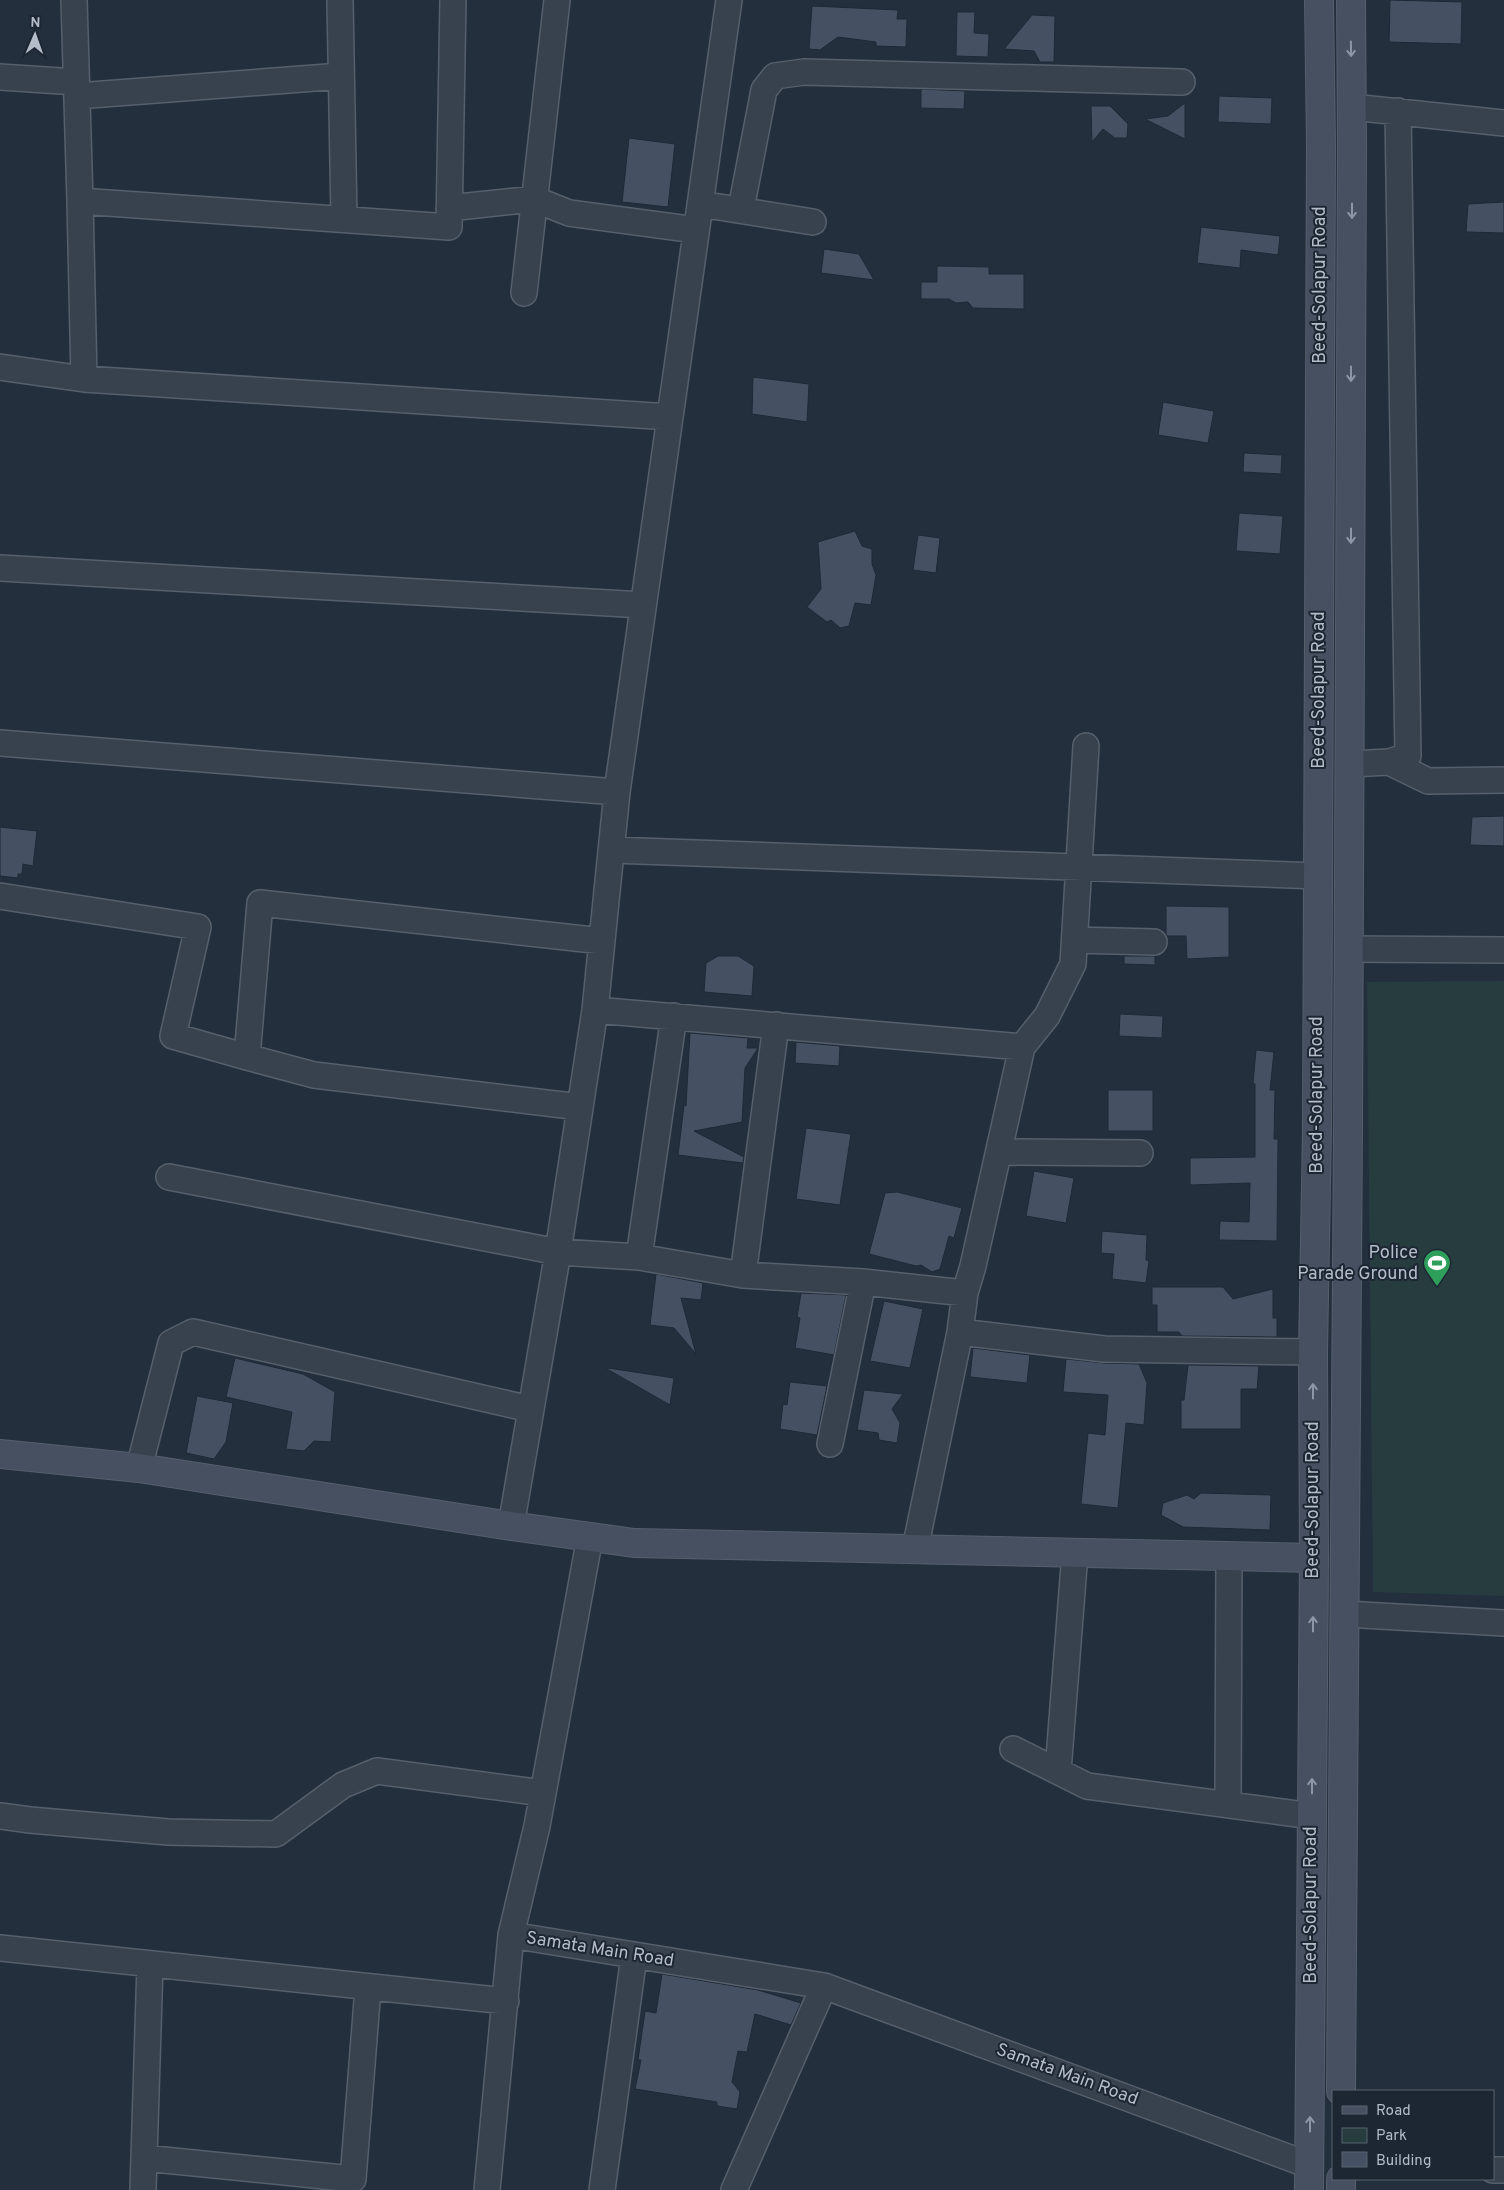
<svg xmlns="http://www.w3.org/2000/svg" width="1504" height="2190" viewBox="0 0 1504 2190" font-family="Overpass,sans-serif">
<rect width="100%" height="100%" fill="#242f3e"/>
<path fill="#263c3f" d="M 1504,981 L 1504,1596 L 1373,1592 L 1367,982 Z"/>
<path fill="#455162" stroke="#1f2835" d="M 1390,0 L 1462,2 L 1461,44 L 1389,42 Z
M 812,6 L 898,10 L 897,19 L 907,19 L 906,47 L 876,46 L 876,42 L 838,37 L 820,50 L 809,49 Z
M 957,12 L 975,12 L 974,33 L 989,34 L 988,57 L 956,56 Z
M 1032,15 L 1055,16 L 1054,62 L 1040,62 L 1034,51 L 1004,49 Z
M 921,89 L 965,91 L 964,109 L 921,108 Z
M 1219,96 L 1272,98 L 1271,124 L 1218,122 Z
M 1185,103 L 1185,139 L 1145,119 L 1168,116 Z
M 1091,106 L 1110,106 L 1128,124 L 1127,138 L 1115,138 L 1103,129 L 1092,142 Z
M 629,138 L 675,144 L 668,207 L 622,202 Z
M 1504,202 L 1504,233 L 1466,232 L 1468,204 Z
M 1201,227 L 1280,236 L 1278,255 L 1241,250 L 1240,268 L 1197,263 Z
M 824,249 L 859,254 L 874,280 L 821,273 Z
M 937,266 L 989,267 L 989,274 L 1024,274 L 1024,309 L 973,308 L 968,302 L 956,303 L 949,299 L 921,299 L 921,282 L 937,282 Z
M 753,377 L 809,384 L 807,422 L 752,414 Z
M 1163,402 L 1214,411 L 1208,443 L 1158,435 Z
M 1244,453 L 1282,455 L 1281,474 L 1243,472 Z
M 1239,513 L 1283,516 L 1280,554 L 1236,551 Z
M 855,531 L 862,546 L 872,549 L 872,564 L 876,575 L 871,605 L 855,603 L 849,626 L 840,628 L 831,620 L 827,622 L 807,607 L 821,589 L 818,542 Z
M 918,535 L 940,538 L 936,573 L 913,570 Z
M 1504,816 L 1504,846 L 1470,845 L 1472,817 Z
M 0,827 L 37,831 L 33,866 L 23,864 L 22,874 L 18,874 L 18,878 L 0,876 Z
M 1166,906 L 1229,907 L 1229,957 L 1187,959 L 1186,936 L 1167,936 L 1166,934 Z
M 718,956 L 738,956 L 754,966 L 752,996 L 704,992 L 706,963 Z
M 1124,956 L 1155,956 L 1155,965 L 1124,964 Z
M 1120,1014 L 1163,1016 L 1162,1038 L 1119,1036 Z
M 690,1033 L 748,1038 L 747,1048 L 758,1048 L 745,1068 L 742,1122 L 694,1131 L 744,1157 L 743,1163 L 678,1155 L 684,1105 L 686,1106 Z
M 796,1042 L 840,1046 L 839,1066 L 795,1063 Z
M 1256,1050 L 1274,1052 L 1270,1090 L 1275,1090 L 1274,1139 L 1278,1139 L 1277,1241 L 1219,1240 L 1220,1221 L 1249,1222 L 1250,1183 L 1190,1185 L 1190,1158 L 1255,1157 L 1255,1084 L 1253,1083 Z
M 1108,1090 L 1153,1090 L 1153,1131 L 1108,1131 Z
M 806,1128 L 851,1134 L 840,1205 L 796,1199 Z
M 1034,1171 L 1074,1178 L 1066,1223 L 1026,1216 Z
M 897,1192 L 962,1208 L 954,1238 L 949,1236 L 940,1269 L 932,1272 L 921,1265 L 916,1266 L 869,1254 L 885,1193 Z
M 1102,1231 L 1147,1235 L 1146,1260 L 1149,1261 L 1146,1283 L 1112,1279 L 1114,1254 L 1101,1253 Z
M 656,1274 L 703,1283 L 701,1300 L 681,1298 L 696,1354 L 674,1328 L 650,1325 Z
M 1152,1287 L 1223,1287 L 1233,1299 L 1273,1289 L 1273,1318 L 1277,1318 L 1277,1337 L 1182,1336 L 1179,1332 L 1157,1332 L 1157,1305 L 1152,1305 Z
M 801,1293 L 846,1295 L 834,1355 L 795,1348 L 800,1318 L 797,1317 Z
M 884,1301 L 923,1309 L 910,1368 L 870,1361 Z
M 973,1348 L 1030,1355 L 1027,1383 L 970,1377 Z
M 235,1358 L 303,1374 L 335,1392 L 331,1442 L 314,1441 L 304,1451 L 286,1449 L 292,1412 L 226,1397 Z
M 1066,1359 L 1104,1363 L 1139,1364 L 1147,1383 L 1144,1425 L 1126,1423 L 1118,1508 L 1081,1504 L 1088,1433 L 1105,1435 L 1108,1395 L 1063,1392 Z
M 1188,1365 L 1259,1366 L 1257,1389 L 1241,1389 L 1241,1429 L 1181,1429 L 1181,1400 L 1184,1400 Z
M 608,1368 L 674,1378 L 670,1405 L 607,1369 Z
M 790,1382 L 827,1386 L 817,1435 L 780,1429 L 783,1404 L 787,1405 Z
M 864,1390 L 903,1394 L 892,1409 L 900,1423 L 897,1443 L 879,1440 L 878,1433 L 857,1430 Z
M 197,1396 L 233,1403 L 226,1442 L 214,1459 L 186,1453 Z
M 1201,1493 L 1271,1495 L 1270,1530 L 1183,1527 L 1161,1515 L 1163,1503 L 1187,1495 L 1194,1499 Z
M 662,1974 L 758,1990 L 801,2003 L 791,2025 L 755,2014 L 747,2052 L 738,2051 L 732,2082 L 740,2092 L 737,2109 L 717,2106 L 717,2102 L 635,2089 L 641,2060 L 638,2060 L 645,2011 L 656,2013 Z"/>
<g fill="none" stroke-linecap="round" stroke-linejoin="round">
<g stroke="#565f6c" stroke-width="28">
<path id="street" d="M 74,0 L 80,201 L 449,227 L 453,0
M 340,0 L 344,219
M 0,77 L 76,82
M 77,96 L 341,76
M 1352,107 L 1504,123
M 80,201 L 84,379
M 700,204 L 813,222
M 449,208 L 534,199 L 569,213 L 696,230
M 741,209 L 764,90 L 775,76 L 804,72 L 1182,82
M 524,293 L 557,0
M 0,367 L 84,379 L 670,417
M 0,568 L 643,605
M 0,743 L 617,792
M 1389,762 L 1428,781 L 1504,780
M 1350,764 L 1389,762 L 1408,756 L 1398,111
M 612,850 L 1318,876
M 0,896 L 198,927 L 173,1036 L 247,1057
M 1075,940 L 1154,942
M 1349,949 L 1504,950
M 595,1010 L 1022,1047
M 580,1107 L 314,1075 L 247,1057 L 260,903 L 602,941
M 999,1152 L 1140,1153
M 169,1177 L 558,1252 L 639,1257 L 743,1275 L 863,1282 L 965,1293
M 639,1257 L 674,1016
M 743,1275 L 776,1025
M 960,1332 L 1104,1349 L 1313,1352
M 830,1444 L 863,1282
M 139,1468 L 171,1343 L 193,1332 L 530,1409
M 511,1526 L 558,1252 L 595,1010 L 617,792 L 729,0
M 915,1549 L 960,1332 L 965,1293 L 973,1266 L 1022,1047 L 1047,1016 L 1073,964 L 1086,746
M 1345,1614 L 1504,1623
M 1013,1749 L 1087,1786 L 1312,1816
M 1058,1771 L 1075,1553
M 1228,1805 L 1229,1556
M 0,1816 L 30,1820 L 168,1832 L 276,1834 L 343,1785 L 377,1771 L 543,1793
M 511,1935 L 537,1826 L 590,1537
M 0,1948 L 506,2001
M 144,2158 L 353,2179 L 368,1988
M 1493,2170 L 1504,2170
M 143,2190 L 150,1964
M 487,2190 L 511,1935 L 824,1986 L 1309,2165
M 602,2190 L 634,1956
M 734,2190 L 824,1986"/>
</g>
<g stroke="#565f6c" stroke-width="30">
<path id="secondary" d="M 0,1454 L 139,1468 L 511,1526 L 634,1543 L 1314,1558
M 1341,2091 L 1348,1129 L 1352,145 L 1351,0
M 1309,2190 L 1314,1558 L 1313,1352 L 1317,1129 L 1321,145 L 1319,0
M 1341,2190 L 1341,2179"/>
</g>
<use href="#street" stroke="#38414e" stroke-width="25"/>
<use href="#secondary" stroke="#465061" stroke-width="28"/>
</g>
<defs><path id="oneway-shaft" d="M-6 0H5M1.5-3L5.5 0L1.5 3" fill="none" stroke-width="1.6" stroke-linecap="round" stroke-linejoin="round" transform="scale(1.25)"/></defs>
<g stroke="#8e96a5">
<use href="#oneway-shaft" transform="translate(1351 49) rotate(89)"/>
<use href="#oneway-shaft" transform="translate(1352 211) rotate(90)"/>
<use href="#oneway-shaft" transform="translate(1351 374) rotate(90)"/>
<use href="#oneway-shaft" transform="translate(1351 536) rotate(90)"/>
<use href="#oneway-shaft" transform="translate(1313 1391) rotate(-90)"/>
<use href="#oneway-shaft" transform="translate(1313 1624) rotate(-90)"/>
<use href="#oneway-shaft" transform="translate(1312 1786) rotate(-90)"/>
<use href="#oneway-shaft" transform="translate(1310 2124) rotate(-90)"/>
</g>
<defs>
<g id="stadium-pin" transform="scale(1.4375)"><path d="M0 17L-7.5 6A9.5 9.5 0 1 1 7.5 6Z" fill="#2e9e5b" stroke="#1d2633"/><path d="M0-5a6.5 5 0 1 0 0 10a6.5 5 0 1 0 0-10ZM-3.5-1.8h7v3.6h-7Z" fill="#fff"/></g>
</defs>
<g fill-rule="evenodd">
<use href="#stadium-pin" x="1437" y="1263"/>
</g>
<g text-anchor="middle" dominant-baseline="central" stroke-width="4" stroke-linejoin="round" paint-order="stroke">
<g font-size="18" fill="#b4bcc9" stroke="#1d2633">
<text transform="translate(1320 285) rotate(-90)">Beed-Solapur Road</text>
<text transform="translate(1319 690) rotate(-90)">Beed-Solapur Road</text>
<text transform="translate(1317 1095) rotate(-90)">Beed-Solapur Road</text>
<text transform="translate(1313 1500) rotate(-90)">Beed-Solapur Road</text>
<text transform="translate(1311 1905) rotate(-90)">Beed-Solapur Road</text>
<text transform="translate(600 1950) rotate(9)">Samata Main Road</text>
<text transform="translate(1067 2075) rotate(20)">Samata Main Road</text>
</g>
<g font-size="18" fill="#b4bcc9" stroke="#1d2633" text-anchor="end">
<text x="1418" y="1253">Police<tspan x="1418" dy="21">Parade Ground</tspan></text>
</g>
</g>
<rect x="1332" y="2090" width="162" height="90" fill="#1d2633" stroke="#59626f"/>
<rect x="1342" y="2106" width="25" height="8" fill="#465061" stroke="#59626f"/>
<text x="1376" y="2115" font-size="15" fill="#b4bcc9">Road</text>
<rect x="1342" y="2128" width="25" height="15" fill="#263c3f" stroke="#59626f"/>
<text x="1376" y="2140" font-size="15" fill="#b4bcc9">Park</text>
<rect x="1342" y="2152" width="25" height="15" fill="#455162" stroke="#59626f"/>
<text x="1376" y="2165" font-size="15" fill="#b4bcc9">Building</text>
<g transform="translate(35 35) rotate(2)" stroke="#1d2633" stroke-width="4" paint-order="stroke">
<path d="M0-4L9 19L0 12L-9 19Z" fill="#b4bcc9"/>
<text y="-8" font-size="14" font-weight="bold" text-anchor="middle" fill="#b4bcc9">N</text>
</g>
</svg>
